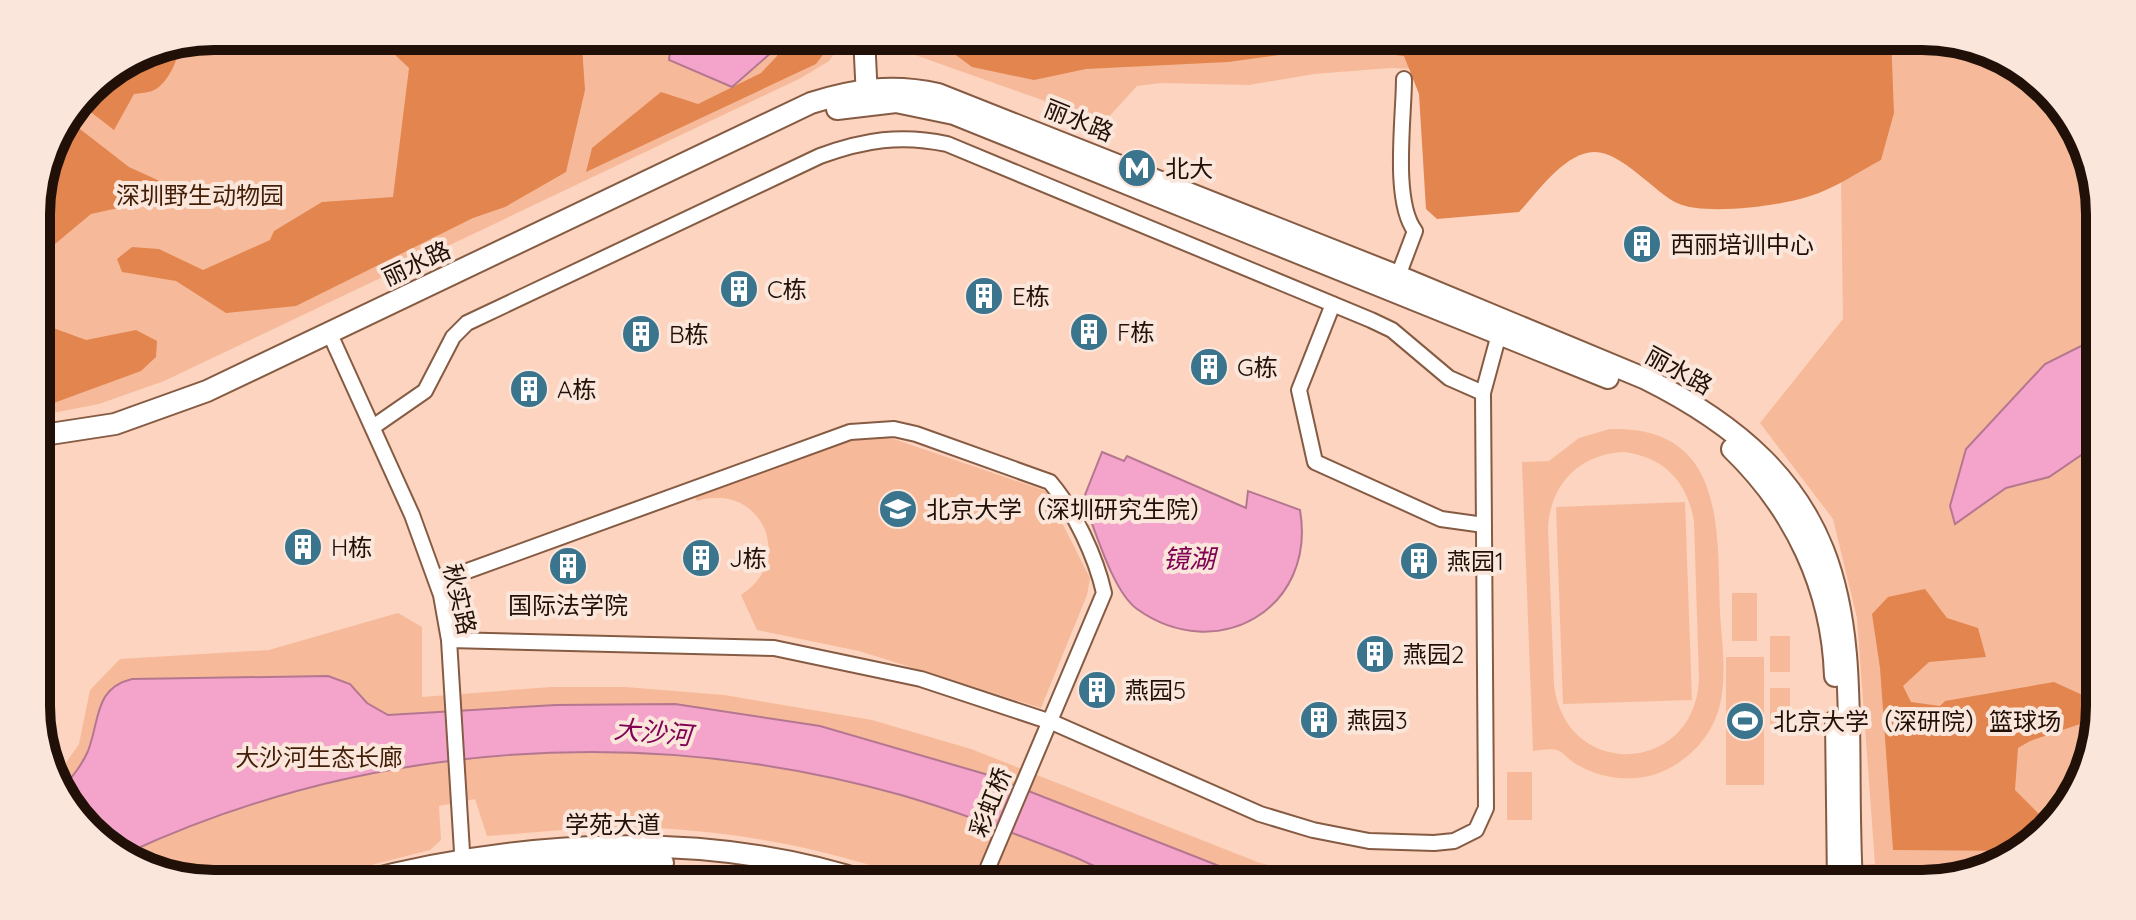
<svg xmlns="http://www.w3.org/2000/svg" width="2136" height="920" viewBox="0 0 2136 920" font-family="Quicksand,'Noto Sans SC',sans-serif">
<rect width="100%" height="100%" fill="#fcd4bf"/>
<path fill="#f6ba9a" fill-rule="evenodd" d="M 214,36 L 846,36 L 829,61 L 801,78 L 164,381 L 99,404 L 37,416 L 36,202 L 54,136 L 96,80 L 146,49 Z
M 887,36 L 1922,36 L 1990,49 L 2063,105 L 2098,190 L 2100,706 L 2087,774 L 2030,847 L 1933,884 L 1528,884 L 1875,864 L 1857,618 L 1833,519 L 1760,423 L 1843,319 L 1841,179 L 1443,70 L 1390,68 L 1314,74 L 1249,85 L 1161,83 L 1137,86 L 1104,122 L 887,45 Z
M 1610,429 C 1726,426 1717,528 1720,612 C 1722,648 1730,692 1712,726 C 1700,749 1678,767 1653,775 C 1628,782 1599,778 1576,764 C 1570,761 1563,752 1557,750 C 1551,748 1540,750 1533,751 L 1522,462 L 1549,461 L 1579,438 ZM 1624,452 C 1664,457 1688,482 1694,522 L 1699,680 C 1694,776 1565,780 1554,685 L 1548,527 C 1551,483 1580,454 1624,452 Z
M 871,436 L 891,438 L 1046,491 L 1090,578 L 1087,595 L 1041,708 L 859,651 L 757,630 L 741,595 C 797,559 760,481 697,501 L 694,495 L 845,439 Z
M 1685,502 L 1692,700 L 1563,704 L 1556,507 Z
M 1732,593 L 1757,593 L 1757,641 L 1732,641 Z
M 398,613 L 422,627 L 422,697 L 551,687 L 625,687 L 724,695 L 872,720 L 971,749 L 1260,863 L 1355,884 L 926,884 C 831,848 729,829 627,827 C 581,827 533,833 487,836 L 475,799 L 439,806 L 441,840 L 430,850 L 297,884 L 214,884 L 146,871 L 73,815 L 57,776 L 79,744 L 90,690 L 120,659 L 269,650 Z
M 1770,636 L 1790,636 L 1790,672 L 1770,672 Z
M 1726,657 L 1764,657 L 1764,785 L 1726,785 Z
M 1770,688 L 1790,688 L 1790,724 L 1770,724 Z
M 1507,772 L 1532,772 L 1532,820 L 1507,820 Z"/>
<path fill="#e3854f" d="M 375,36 L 554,36 L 582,46 L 585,90 L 566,172 L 505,207 L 473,218 L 296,306 L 226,313 L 176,281 L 122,272 L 117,259 L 132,247 L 159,249 L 203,270 L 270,240 L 274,231 L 322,202 L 393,197 L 409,68 Z
M 777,36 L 837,36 L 816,64 L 586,172 L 592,148 L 661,92 L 698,104 L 761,73 L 777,56 Z
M 930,36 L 1891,36 L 1894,113 L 1881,160 C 1858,172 1834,189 1810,196 C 1781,206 1704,216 1677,203 C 1654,192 1621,151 1594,152 C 1564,153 1538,192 1519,212 L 1437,219 L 1426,209 L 1419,94 L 1404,56 L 1332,48 L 1228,62 L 1086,69 L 1034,80 L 972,67 Z
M 180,43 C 180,56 168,84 154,90 C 149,93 140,93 134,94 L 114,130 L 79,103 C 105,69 139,51 180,43 Z
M 67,119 L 129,167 L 164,183 L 166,191 L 159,199 L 91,214 L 37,259 C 36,211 37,158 67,119 Z
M 37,322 L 86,340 L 136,330 L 157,341 L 156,357 L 141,371 L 51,404 L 37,405 Z
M 1925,589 L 1947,618 L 1978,628 L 1986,657 L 1929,662 L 1903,686 L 1911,702 L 1940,706 L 1945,701 L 2054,682 L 2100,703 L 2098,718 L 2030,741 L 2018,748 L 2015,790 L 2048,823 L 2030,847 L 2021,851 L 1893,850 L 1880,668 L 1872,614 L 1888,597 Z"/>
<path fill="#f4a3ca" stroke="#b57790" stroke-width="2" d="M 672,36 L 773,36 L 772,52 L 732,87 L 669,60 Z
M 2099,344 L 2099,443 L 2049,477 L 2006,488 L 1955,524 L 1950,506 L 1966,449 L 2045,364 L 2083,345 Z
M 1102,452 L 1124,461 L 1127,456 L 1246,508 L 1248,491 L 1300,510 C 1317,609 1217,666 1137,609 C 1112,591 1095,528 1083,500 Z
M 328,676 L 350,684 L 367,703 L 388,715 L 556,705 L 675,704 L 820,726 L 985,774 L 1265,884 C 1226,884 1184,888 1145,884 C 1121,881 1094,865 1072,856 C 1015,834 960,812 901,795 C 644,723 368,741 125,854 L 73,815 L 62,789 C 72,777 82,765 88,751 C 100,720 94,688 132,679 Z"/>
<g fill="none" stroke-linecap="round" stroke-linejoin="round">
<g stroke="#865b43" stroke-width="18">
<path id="street" d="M 1398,276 L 1415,231 C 1392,201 1404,117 1404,79
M 1333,304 L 1299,390 L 1315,462 L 1441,519 L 1484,525
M 334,343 L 412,515 L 441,595 L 449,640 L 463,868
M 373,427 L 425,391 L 453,337 L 467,323 L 820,156 C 864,140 901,134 947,144 L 1371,320 L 1392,330 L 1449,378 L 1483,393
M 437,582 L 850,432 L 894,429 L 916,434 L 1050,482 C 1074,510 1096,557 1104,593 L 981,884
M 449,640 L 774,648 L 921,679 L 1054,723 L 1260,814 L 1313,830 L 1369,841 L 1434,843 L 1454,841 L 1476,830 L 1486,808 L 1483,393 L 1499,334"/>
</g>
<g stroke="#865b43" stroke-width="24">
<path id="secondary" d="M 864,36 L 867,98
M 837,109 L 896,102 L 954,114 L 1608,378
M 37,436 L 115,424 L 207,391 L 811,103 C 855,89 893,84 938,94 L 1398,276 L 1646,379 C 1891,501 1840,657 1852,884
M 1732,449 C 1795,510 1832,588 1835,676
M 1836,720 L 1838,884
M 353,884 C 518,840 708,828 873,884
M 417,884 L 520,867 L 663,863"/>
</g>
<use href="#street" stroke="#fff" stroke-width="14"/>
<use href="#secondary" stroke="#fff" stroke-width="20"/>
</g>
<defs>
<g id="metro-disc" transform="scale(2)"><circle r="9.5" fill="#3b748d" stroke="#fbe6db"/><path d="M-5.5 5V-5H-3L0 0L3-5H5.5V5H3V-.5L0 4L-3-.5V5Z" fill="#fff"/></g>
<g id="building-disc" transform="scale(2)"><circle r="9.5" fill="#3b748d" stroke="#fbe6db"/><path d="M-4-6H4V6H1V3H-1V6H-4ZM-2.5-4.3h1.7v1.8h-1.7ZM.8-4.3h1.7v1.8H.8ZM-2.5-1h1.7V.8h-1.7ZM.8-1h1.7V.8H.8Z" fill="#fff"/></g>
<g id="university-disc" transform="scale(2)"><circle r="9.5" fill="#3b748d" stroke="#fbe6db"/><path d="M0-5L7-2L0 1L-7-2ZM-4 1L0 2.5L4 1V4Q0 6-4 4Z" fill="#fff"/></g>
<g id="stadium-disc" transform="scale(2)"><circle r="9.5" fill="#3b748d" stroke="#fbe6db"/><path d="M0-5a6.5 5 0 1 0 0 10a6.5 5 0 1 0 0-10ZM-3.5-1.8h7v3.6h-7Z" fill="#fff"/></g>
</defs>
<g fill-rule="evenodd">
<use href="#metro-disc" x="1137" y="168"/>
<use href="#building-disc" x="1642" y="244"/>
<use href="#building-disc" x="739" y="289"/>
<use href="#building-disc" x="984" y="296"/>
<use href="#building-disc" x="1089" y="332"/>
<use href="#building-disc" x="641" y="334"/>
<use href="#building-disc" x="1209" y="367"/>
<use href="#building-disc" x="529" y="389"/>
<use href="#university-disc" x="898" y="509"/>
<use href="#building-disc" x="303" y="547"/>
<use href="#building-disc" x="701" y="558"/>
<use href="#building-disc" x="1419" y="561"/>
<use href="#building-disc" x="568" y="566"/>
<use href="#building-disc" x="1375" y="654"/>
<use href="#building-disc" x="1097" y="690"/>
<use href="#building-disc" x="1319" y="720"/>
<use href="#stadium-disc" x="1745" y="721"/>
</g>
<g text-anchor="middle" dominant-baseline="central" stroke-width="8" stroke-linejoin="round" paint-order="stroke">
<g font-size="24" fill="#211007" stroke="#fbe6db">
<text transform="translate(1079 120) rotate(22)">丽水路</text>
<text transform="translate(416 263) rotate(-25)">丽水路</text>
<text transform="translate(1679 370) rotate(29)">丽水路</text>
<text transform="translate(460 599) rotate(77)">秋实路</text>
<text transform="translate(990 802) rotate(-68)">彩虹桥</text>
<text x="613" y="824">学苑大道</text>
</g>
<g font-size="24" fill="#211007" stroke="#fbe6db" text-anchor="start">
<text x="1165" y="168">北大</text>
<text x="1670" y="244">西丽培训中心</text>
<text x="767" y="289">C栋</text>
<text x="1012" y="296">E栋</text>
<text x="1117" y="332">F栋</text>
<text x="669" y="334">B栋</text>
<text x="1237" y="367">G栋</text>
<text x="557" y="389">A栋</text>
<text x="926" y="509">北京大学（深圳研究生院）</text>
<text x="331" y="547">H栋</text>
<text x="729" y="558">J栋</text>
<text x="1447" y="561">燕园1</text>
<text x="568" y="605" text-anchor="middle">国际法学院</text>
<text x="1403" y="654">燕园2</text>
<text x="1125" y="690">燕园5</text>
<text x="1347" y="720">燕园3</text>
<text x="1773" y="721">北京大学（深研院）篮球场</text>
</g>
<g font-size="24" fill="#441f08" stroke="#fbe6db">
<text x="200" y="195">深圳野生动物园</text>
<text x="319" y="757">大沙河生态长廊</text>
</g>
<g font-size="26" font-style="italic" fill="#800354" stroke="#fbe6db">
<text x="1189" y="558">镜湖</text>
<text transform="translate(653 732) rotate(5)">大沙河</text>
</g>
</g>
<path d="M0 0H2136V920H0ZM214 50H1922A164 164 0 0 1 2086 214V706A164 164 0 0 1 1922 870H214A164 164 0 0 1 50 706V214A164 164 0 0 1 214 50Z" fill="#fbe6db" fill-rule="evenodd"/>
<path fill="none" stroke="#211007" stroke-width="10" d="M214 50H1922A164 164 0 0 1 2086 214V706A164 164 0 0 1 1922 870H214A164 164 0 0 1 50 706V214A164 164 0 0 1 214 50Z"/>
</svg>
